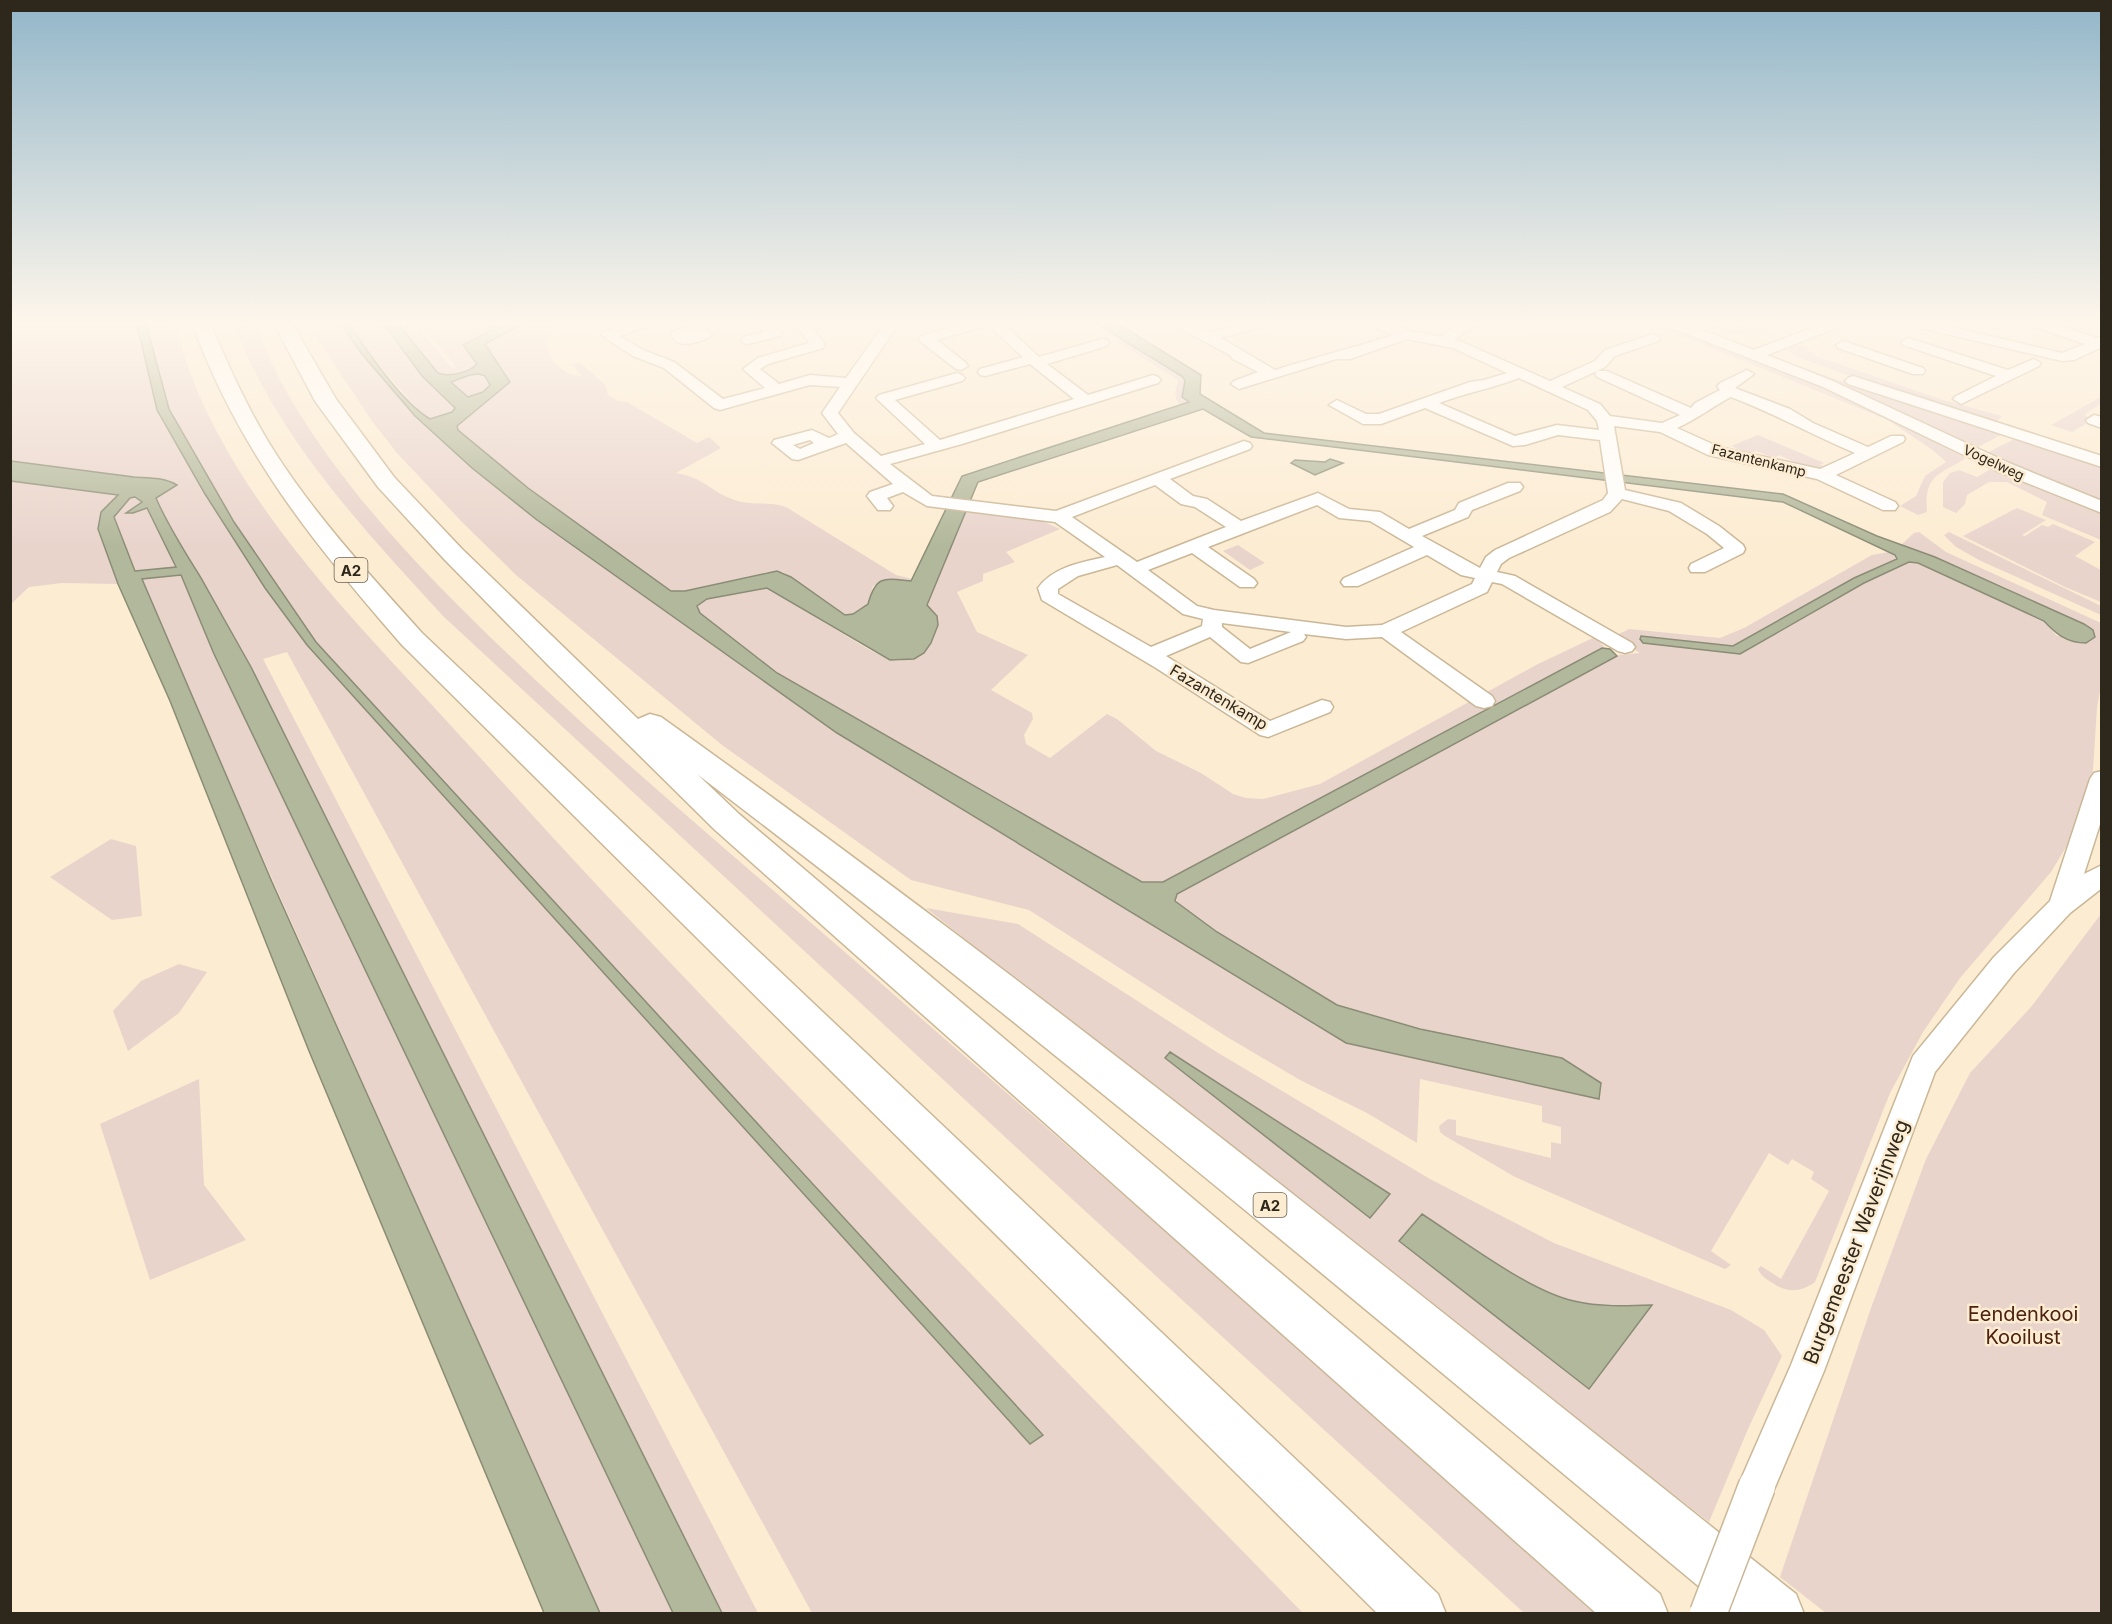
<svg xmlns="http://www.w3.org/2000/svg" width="2112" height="1624" viewBox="0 0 2112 1624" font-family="Inter,sans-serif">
<rect width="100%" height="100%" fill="#fcecd2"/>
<path fill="#e9d4cc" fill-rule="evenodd" d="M 10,320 L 136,320 L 157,411 L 205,494 L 265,588 L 307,645 L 1029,1444 L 1042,1436 L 316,642 L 234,522 L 169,409 L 145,320 L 174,320 C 210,471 330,595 432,705 C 491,769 549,834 608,897 C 836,1139 1071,1375 1303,1613 L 812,1613 L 287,652 L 263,659 L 758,1613 L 722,1613 L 251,667 C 219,610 185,556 156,498 L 177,484 L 154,478 L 134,477 L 11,461 Z
M 232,320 L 253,320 C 306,461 434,585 543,687 C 651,787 764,882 876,979 C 1117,1189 1359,1400 1598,1613 L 1524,1613 L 1072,1199 L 443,616 C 359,524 277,438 232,320 Z
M 305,320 L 339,320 L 361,353 L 415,416 L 472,468 L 537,520 L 837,733 L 1346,1043 L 1599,1099 L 1601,1083 L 1584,1074 L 1337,1005 L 1217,932 L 1177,904 L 1176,894 L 1619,655 L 1640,653 L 1613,637 L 1629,629 L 1720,638 L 1744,628 L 1872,555 L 1889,552 L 1896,555 L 1897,559 L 1854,578 L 1733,646 L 1642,636 L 1640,639 L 1643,643 L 1740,654 L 1864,583 L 1909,562 L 1918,563 L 2044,621 L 2057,636 L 2093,630 L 2002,586 L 1901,545 L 1914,533 L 1919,532 L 1946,552 L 2101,623 L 2101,685 L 2097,708 L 2093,770 L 2088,795 L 2074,834 L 2051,872 L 1960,978 L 1923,1032 L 1890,1093 L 1815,1282 C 1800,1293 1786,1293 1771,1282 C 1765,1278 1761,1276 1758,1269 L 1761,1266 L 1781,1279 L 1829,1191 L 1811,1179 L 1814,1172 L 1792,1159 L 1788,1165 L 1769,1153 L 1711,1251 L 1731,1265 L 1725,1269 L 1515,1177 L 1445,1136 L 1440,1132 L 1439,1126 L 1448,1119 L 1456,1120 L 1456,1135 L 1551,1158 L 1551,1142 L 1561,1144 L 1561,1127 L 1542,1122 L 1542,1106 L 1420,1079 L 1417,1143 L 1367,1113 L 1300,1080 L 1227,1037 L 1029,910 L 911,880 L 722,745 L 516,575 L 462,522 L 397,453 L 372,421 Z
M 346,320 L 381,320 L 422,376 L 455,410 L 430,419 L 422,414 L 367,352 Z
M 395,320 L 423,320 L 417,326 L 452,368 L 456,367 L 422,325 L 428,320 L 485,320 L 492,327 L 465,342 L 477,364 C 470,373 449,377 438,373 Z
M 529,320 L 557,320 L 561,324 L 547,337 C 543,354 563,378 582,376 L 572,364 L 581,363 L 606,386 L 608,395 L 618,401 L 627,402 L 697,443 L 709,437 L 721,448 L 676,473 C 704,477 712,493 735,500 C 751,506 769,501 786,507 L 896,575 L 912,579 L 911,581 L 886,580 L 873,586 L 868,604 L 853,614 L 845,615 L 783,572 L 768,572 L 685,591 L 671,591 L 528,488 L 458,430 L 456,427 L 509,382 L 485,344 Z
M 1628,320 L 1655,320 L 1733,350 L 1808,380 L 1938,442 L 1938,444 L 1966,458 C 1939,475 1924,474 1927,512 L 1918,515 L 1900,506 L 1916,496 L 1925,476 L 1946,462 L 1934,451 L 1888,420 L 1741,360 L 1662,329 Z
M 1694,320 L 1712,320 L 1731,328 L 1745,327 L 1768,332 C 1741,340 1719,330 1694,320 Z
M 1124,340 L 1183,377 L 1185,381 L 1182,397 L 1190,402 L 1181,405 C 1172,398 1176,390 1178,380 L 1117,342 Z
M 1790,345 L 1804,346 L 1816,356 L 1940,399 L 2002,416 L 1996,422 L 1991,421 L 1905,396 L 1795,356 L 1788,350 Z
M 1762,353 L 1923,410 L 2003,434 L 1974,449 Z
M 479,374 L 485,376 L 490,385 L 483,392 L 468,398 L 451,382 L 470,375 Z
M 2101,397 L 2101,404 L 2085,414 L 2090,420 L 2089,422 L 2072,432 L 2051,425 Z
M 1758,435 L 1824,463 L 1820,465 L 1827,468 L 1821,472 L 1789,465 L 1794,462 L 1779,455 L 1774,458 L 1756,451 L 1749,454 L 1731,446 Z
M 2016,438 L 2101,466 L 2101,504 L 1985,454 Z
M 1959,470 L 1977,477 L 1989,470 L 2002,472 L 2101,514 L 2101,540 L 2042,515 L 2047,502 L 2007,482 L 1989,482 L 1967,495 L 1965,504 L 1956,513 L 1943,507 L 1943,482 L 1950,473 Z
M 11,481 L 119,495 L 98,529 L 118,584 L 62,583 L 29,587 L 11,604 Z
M 135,497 L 142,502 L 127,512 L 133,513 L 147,507 L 177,567 L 136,571 L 114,517 L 130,498 Z
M 2017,508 L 2046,520 L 2022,535 L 2025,536 L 2042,525 L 2048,527 L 2053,524 L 2095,542 L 2075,556 L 2101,570 L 2101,602 L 2065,587 L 1963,536 Z
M 964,512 L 1042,521 L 1060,529 L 1006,552 L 1015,562 L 983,574 L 983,581 L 957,592 L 977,632 L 1028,655 L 991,690 L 1032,713 L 1033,719 L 1024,735 L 1026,744 L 1050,758 L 1107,714 L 1117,719 L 1156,751 L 1201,773 L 1233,794 L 1246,798 L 1263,799 L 1320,784 L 1538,664 L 1595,637 L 1605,648 L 1163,882 L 1142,882 L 777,673 L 700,613 L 697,607 L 707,599 L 767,588 L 868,649 L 890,660 L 900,661 L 935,613 L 926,605 Z
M 1949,532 L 2101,606 L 2101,615 L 1981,561 L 1956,547 L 1944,535 Z
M 1238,545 L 1265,563 L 1250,570 L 1223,551 Z
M 180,574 L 214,654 L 673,1613 L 597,1613 L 488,1363 L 192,699 L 142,579 Z
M 111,839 L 136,846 L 142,916 L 112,920 L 50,877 Z
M 926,908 L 1018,924 L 1215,1051 L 1430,1179 L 1554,1243 L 1731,1310 L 1764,1330 L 1782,1356 L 1748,1429 L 1709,1522 L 1336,1233 ZM 1171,1052 L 1390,1194 L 1166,1057 ZM 1422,1214 C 1463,1240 1528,1290 1573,1301 C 1599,1307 1625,1306 1651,1305 L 1589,1389 Z
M 2101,914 L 2101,1613 L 1826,1613 L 1780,1577 L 1871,1308 L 1926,1159 L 1970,1073 L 2031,1007 Z
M 179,964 L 207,972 L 179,1013 L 128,1051 L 113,1011 L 141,981 Z
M 199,1079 L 204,1185 L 246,1240 L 150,1280 L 100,1124 Z"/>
<path fill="#b2b89b" stroke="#8a8c75" stroke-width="1.5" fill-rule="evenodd" d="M 136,320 L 145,320 L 169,409 L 234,522 L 316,642 L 1043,1435 L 1030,1444 L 307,645 L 265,588 L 205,494 L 157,410 Z
M 339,320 L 346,320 C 365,348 401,402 430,419 L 452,412 L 455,408 L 422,376 L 381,320 L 395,320 L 438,373 C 449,377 469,373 477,364 L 463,345 L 491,330 L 492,327 L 485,320 L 529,320 L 485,344 L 510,382 L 457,426 L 458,430 L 528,488 L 671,591 L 685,591 L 777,571 L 791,577 L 845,615 L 853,614 L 868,604 C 876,575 884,578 911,581 L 962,476 L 1189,402 L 1182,397 L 1185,381 L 1183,377 L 1092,321 L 1112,320 L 1201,375 L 1200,394 L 1264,433 L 1783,494 L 1877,536 L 1935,557 L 2084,624 L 2093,630 L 2095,637 L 2086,643 C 2067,643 2056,634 2044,621 L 1918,563 L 1909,562 L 1864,583 L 1740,654 L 1643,643 L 1640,639 L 1641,636 L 1733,646 L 1854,578 L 1897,559 L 1895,555 L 1783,502 L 1251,437 L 1203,409 L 978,482 L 927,605 L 937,616 L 938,625 L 931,643 L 924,653 L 914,659 L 890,660 L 767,588 L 707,599 L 697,606 L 700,613 L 777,673 L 1142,882 L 1163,882 L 1602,648 L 1610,649 L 1617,656 L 1177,894 L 1175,901 L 1217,932 L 1337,1005 L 1420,1029 L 1562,1058 L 1601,1083 L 1599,1099 L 1346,1043 L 837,733 L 537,520 L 472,468 L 415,416 L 361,353 ZM 479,374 L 485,376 L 490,385 L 483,392 L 468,397 L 451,382 L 470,375 Z
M 1330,459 L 1343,463 L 1315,475 L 1291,463 L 1295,460 L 1325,462 Z
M 11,461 L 134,477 C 149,478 164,477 177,485 L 156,498 C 168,526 185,552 201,578 C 218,608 234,637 251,667 L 722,1613 L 673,1613 L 214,654 L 181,575 L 142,579 L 272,882 L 600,1613 L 544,1613 L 309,1051 L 170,701 L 118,584 L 98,529 L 101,512 L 118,495 L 11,481 ZM 135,497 L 142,502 L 126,513 L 133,513 L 147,508 L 176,567 L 135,571 L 114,517 L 130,498 Z
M 1170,1052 L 1390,1194 L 1370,1218 L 1165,1058 Z
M 1422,1214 C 1462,1240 1529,1291 1574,1301 C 1599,1307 1626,1306 1652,1305 L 1589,1389 L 1399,1241 Z"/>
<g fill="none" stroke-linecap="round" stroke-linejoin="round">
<g stroke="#cab797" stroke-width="3">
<path id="minor" d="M 639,320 L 659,320 L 657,323 L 619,336 L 643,350 L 674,362 L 723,399 L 765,388 L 743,369 L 758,358 L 809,343 L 798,327 L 800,324 L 817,320 L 842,320 L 840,323 L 814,329 L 825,345 L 823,348 L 768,364 L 760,369 L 779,384 L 810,375 L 846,378 L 885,323 L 890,320 L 907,320 L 895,329 L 838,413 L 854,433 L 881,456 L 925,444 L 879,401 L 876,398 L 879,395 L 957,373 L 962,375 L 965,378 L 962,381 L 895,400 L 940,440 L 1074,399 L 1030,364 L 985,376 L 980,375 L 978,372 L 980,369 L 1023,357 L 988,325 L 937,340 L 966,363 L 968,366 L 961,370 L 956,369 L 921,342 L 919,339 L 921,336 L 976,320 L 999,320 L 1039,357 L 1102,339 L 1107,340 L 1109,343 L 1107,346 L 1047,364 L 1088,395 L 1153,375 L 1158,377 L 1161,380 L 1158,383 L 962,444 L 890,464 L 932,496 L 1056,511 L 1244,441 L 1250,443 L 1252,446 L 1250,449 L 1170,479 L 1193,496 L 1207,499 L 1241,521 L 1318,493 L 1349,509 L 1380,512 L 1409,529 L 1455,510 L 1459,503 L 1508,483 L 1520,483 L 1523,487 L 1520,491 L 1472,510 L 1468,517 L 1422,536 L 1480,568 L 1486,557 L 1495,550 L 1603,500 L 1608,493 L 1600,440 L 1558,435 L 1525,445 L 1513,446 L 1425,408 L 1381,424 L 1363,424 L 1329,405 L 1337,400 L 1366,414 L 1379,414 L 1470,382 L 1484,380 L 1507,373 L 1453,348 L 1407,339 L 1350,359 L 1336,359 L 1239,389 L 1231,384 L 1234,381 L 1258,372 L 1233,359 L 1230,355 L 1164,320 L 1188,320 L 1211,332 L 1256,320 L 1288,320 L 1286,323 L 1272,324 L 1221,338 L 1275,370 C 1315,357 1354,348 1393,335 L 1364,323 L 1362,320 L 1381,320 L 1409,331 L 1441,337 C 1460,322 1466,320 1490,320 L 1488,323 L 1469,329 L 1455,339 L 1550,381 L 1595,361 L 1605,350 L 1653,334 L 1660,338 L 1658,341 L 1615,356 L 1605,367 L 1597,371 L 1607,371 L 1691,408 L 1695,403 L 1720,390 L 1717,386 L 1720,383 L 1747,370 L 1754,374 L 1735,388 L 1790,409 L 1813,423 L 1868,447 L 1891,436 L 1903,436 L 1905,439 L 1903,442 L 1836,475 L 1895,502 L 1898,506 L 1895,510 L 1883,510 L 1817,479 L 1708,455 L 1660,432 L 1614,426 L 1625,490 L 1681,503 L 1719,526 L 1743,545 L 1745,549 L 1743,553 L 1705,572 L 1691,572 L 1689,568 L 1691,564 L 1724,548 L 1707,534 L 1669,511 L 1622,499 L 1610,512 L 1509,558 L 1501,564 L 1497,572 L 1515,576 L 1632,643 L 1635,647 L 1632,651 L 1625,653 L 1618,651 L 1502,584 L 1492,582 L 1487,592 L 1401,632 L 1492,696 L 1495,701 L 1492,706 L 1484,708 L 1476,706 L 1382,637 L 1346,639 L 1304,634 L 1306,637 L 1303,641 L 1248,663 L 1241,662 L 1210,637 L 1166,656 L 1270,721 L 1322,700 L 1330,702 L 1333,707 L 1330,712 L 1268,737 L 1260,735 L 1156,668 L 1042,600 L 1038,588 C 1053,567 1082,562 1105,557 L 1055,522 L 927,506 L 903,492 L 887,498 L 893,506 L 890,510 L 878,510 L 867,496 L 870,492 L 893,484 L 846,443 L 798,460 L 792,459 L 772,443 L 774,440 L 812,430 L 829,438 L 838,434 L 822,413 L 840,387 L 810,385 L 720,410 L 714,408 L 664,368 L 633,356 L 601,335 L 603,332 ZM 1597,371 L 1595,374 L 1597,377 L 1680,415 L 1662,423 L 1610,416 L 1600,404 L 1562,387 ZM 1519,378 L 1588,410 L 1597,421 L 1599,430 L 1557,425 L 1515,436 L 1439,403 C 1466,393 1493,388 1519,378 ZM 1731,397 C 1773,413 1813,435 1855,453 L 1820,469 L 1719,447 L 1677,428 C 1697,419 1712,407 1731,397 ZM 810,440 L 814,443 L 800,449 L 793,445 ZM 1155,485 L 1181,504 L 1195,507 L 1226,527 L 1137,562 L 1072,517 ZM 1317,505 L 1339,518 L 1370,521 L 1414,547 L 1344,578 L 1341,582 L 1344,586 L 1358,586 L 1427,555 L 1461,575 L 1475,578 L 1472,584 L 1382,625 L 1346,627 L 1214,610 L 1197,606 L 1148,570 L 1192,553 L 1240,587 L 1254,587 L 1257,583 L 1254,579 L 1208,547 ZM 1117,565 L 1183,614 L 1203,619 L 1202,626 L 1151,647 L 1058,594 L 1058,589 L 1078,576 ZM 1222,623 L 1291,632 L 1250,649 L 1222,627 Z
M 682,320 L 697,320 L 712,335 C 707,340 685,347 677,342 C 676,342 672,335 671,334 L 673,331 L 689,327 Z
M 751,320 L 767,320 L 782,333 L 780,336 L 748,344 L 743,343 L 741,340 L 743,337 L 764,332 Z
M 1657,320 L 1676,320 L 1754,350 L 1832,320 L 1851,320 L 1849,323 L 1767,355 L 1833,381 L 2009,463 L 2102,501 L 2102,513 L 1997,471 L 1823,387 L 1659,323 Z
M 1897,320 L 1922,320 L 2062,353 L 2085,344 L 2023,323 L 2021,320 L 2042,320 L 2097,338 L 2102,337 L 2102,347 L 2074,360 L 2062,361 L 1899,323 Z
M 1908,338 L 2008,370 L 2034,359 L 2041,363 L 2039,366 L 1961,404 L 1953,399 L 1956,396 L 1996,376 L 1903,345 L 1901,342 Z
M 1843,341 L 1923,368 L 1925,371 L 1923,374 L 1913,374 L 1838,348 L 1836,345 Z
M 1853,376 L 2102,456 L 2102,467 L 1848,384 L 1845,381 L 1848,378 Z
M 2094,415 L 2102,417 L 2102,428 L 2088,423 L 2086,420 Z
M 2102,771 L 2102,818 L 2084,874 L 2102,865 L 2102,888 L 2070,913 L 2014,973 L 1935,1072 L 1824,1371 L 1770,1499 L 1757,1505 L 1744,1499 L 1738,1486 L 1791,1365 L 1913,1056 L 1994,957 L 2050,901 L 2090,779 L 2094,773 Z"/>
</g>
<g stroke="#cab797" stroke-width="3">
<path id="highway" d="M 191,320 L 209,320 C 228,365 248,410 274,451 C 316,517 370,575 422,633 L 1438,1594 L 1446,1614 L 1378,1614 L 402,645 C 313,543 237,449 191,320 Z
M 272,320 L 290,320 L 336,399 L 394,477 L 462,549 L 638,719 L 650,714 L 661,717 C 1050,995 1422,1296 1796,1594 L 1804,1614 L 1732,1614 C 1390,1330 1050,1043 697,774 L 739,814 L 1660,1594 L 1668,1614 L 1597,1614 L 715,830 L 548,665 L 444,559 L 378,487 L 315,401 Z"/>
</g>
<use href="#minor" fill="#fff" fill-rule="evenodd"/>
<use href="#highway" fill="#fff" fill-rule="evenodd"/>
<g stroke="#cab797" stroke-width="39" stroke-linecap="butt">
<path id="minor-bridge" d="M 1708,1614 L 1757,1486"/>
</g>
<use href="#minor-bridge" stroke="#fff" stroke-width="36"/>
</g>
<linearGradient id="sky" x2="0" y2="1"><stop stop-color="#92b6c9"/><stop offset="0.59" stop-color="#fef6eb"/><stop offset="1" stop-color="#fef6eb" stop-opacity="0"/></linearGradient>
<rect width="2112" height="547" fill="url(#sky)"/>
<g text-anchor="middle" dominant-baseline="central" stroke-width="5" stroke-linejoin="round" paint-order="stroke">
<g font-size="14" fill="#2e271b" stroke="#fcecd2">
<text transform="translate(1759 460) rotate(14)">Fazantenkamp</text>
<text transform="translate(1994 462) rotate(25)">Vogelweg</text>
</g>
<g fill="#fcecd2" stroke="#6c6252" stroke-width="1.5">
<rect x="334.5" y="558" width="33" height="24" rx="4.5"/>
<rect x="1253.5" y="1193" width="33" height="24" rx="4.5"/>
</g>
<g font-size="15" font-weight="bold" fill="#2e271b">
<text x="351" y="570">A2</text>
<text x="1270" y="1205">A2</text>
</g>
<g font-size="16" fill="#2e271b" stroke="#fcecd2">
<text transform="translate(1219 697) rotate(31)">Fazantenkamp</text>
</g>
<g font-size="20" fill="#2e271b" stroke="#fcecd2">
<text transform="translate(1856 1242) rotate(-69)">Burgemeester Waverijnweg</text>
</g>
<g font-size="20" fill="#4d2210" stroke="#fcecd2">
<text x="2023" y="1314">Eendenkooi<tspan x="2023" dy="23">Kooilust</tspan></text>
</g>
</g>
<rect width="2112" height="1624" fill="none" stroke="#2e271b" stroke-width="24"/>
</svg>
